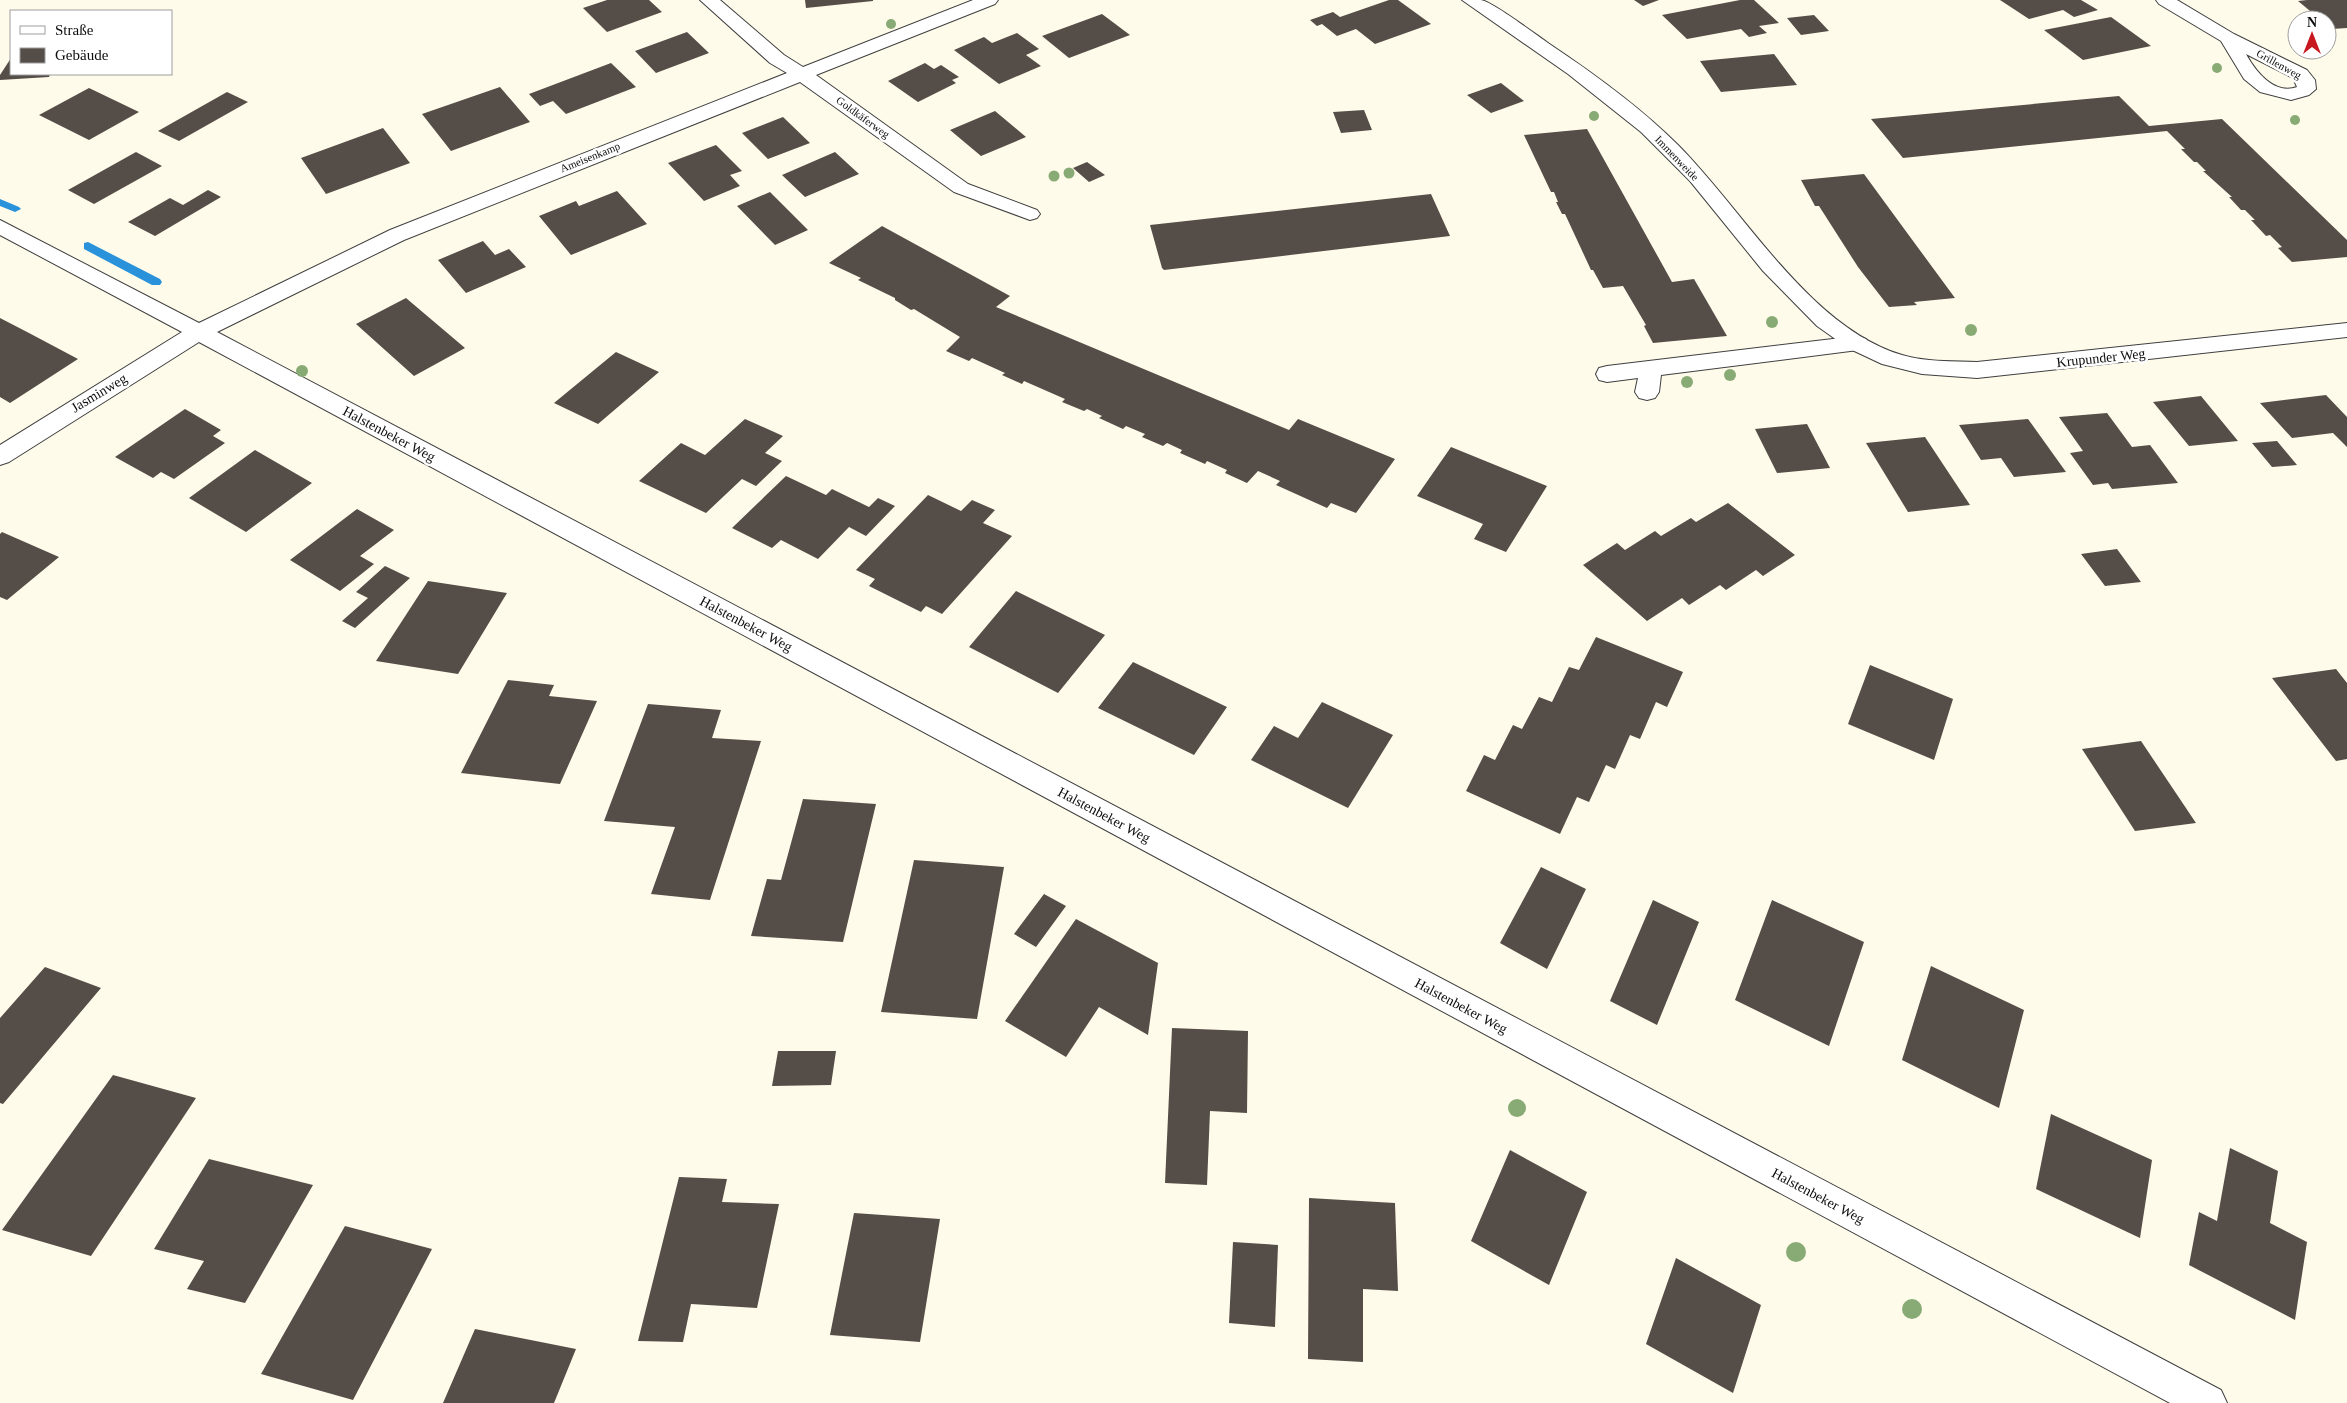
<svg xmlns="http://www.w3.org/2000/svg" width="2347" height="1403" viewBox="0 0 2347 1403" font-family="Georgia,serif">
<rect width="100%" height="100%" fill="#fffbea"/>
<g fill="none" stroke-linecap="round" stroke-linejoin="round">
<path fill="#2992da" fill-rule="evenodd" d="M 0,199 L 19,207 L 21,209 L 15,212 L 0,206 Z
M 88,242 L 160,279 L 162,282 L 160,285 L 152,285 L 84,249 L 84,243 Z"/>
</g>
<path fill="#554d47" d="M 607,0 L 649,0 L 662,12 L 607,32 L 583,8 Z
M 805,0 L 873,0 L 873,1 L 806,8 Z
M 1389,0 L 1398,0 L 1431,24 L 1375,44 L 1356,29 L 1337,36 L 1322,24 L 1317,26 L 1310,20 L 1333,12 L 1340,17 Z
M 1634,0 L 1659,0 L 1643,6 Z
M 1740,0 L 1754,0 L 1779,23 L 1759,26 L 1767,33 L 1749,37 L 1741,29 L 1687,39 L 1662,15 Z
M 2000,0 L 2081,0 L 2098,10 L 2074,17 L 2063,10 L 2029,19 Z
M 2307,0 L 2347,0 L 2347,28 L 2332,29 L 2327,25 L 2327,20 L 2321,20 L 2298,1 Z
M 1102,14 L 1130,35 L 1069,58 L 1042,36 Z
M 1814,15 L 1829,31 L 1801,35 L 1787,18 Z
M 2111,17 L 2151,46 L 2083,60 L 2044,30 Z
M 687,32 L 709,53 L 656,73 L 635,51 Z
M 1017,33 L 1039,49 L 1026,55 L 1041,66 L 999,84 L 954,50 L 984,37 L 992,43 Z
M 1774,54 L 1797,85 L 1721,92 L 1700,61 Z
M 11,58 L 11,74 L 50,74 L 49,77 L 0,80 L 0,75 Z
M 611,63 L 636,87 L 566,114 L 553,101 L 540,106 L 529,94 Z
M 925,63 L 934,69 L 941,65 L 959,77 L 952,80 L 956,83 L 918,102 L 888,81 Z
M 1501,83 L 1524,101 L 1491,113 L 1467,95 Z
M 500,87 L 530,122 L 451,151 L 422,114 Z
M 89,88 L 139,112 L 89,140 L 39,115 Z
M 227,92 L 248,102 L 179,141 L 158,131 Z
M 2119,96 L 2149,126 L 2222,119 L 2347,240 L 2347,257 L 2292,262 L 2278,248 L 2282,247 L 2270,235 L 2266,236 L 2251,220 L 2255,220 L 2245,210 L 2241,210 L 2229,197 L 2232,197 L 2203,171 L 2206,171 L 2197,162 L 2194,162 L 2181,149 L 2185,149 L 2167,131 L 1903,158 L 1871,119 Z
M 1364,110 L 1372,130 L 1341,133 L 1333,112 Z
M 995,111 L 1026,137 L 981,156 L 950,130 Z
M 783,117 L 810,143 L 768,159 L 742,133 Z
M 383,128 L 410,163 L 326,194 L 301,158 Z
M 1587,129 L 1672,282 L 1694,279 L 1727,336 L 1653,343 L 1644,326 L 1646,325 L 1623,286 L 1603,288 L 1593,270 L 1591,270 L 1565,214 L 1562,214 L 1556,202 L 1558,202 L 1554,192 L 1551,192 L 1524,135 Z
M 716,145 L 742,171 L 730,175 L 740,186 L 704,201 L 668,163 Z
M 136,152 L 162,166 L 94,204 L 68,190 Z
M 835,152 L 859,174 L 805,197 L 782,175 Z
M 1087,162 L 1105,175 L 1089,182 L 1073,168 Z
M 1864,174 L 1905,230 L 1955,298 L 1914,302 L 1917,305 L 1889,307 L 1858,267 L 1819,206 L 1815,206 L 1801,180 Z
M 208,190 L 221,197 L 155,236 L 128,222 L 170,198 L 183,205 Z
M 617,191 L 647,224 L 571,255 L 539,216 L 576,201 L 579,206 Z
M 770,192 L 808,230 L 775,245 L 737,206 Z
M 1431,194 L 1450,236 L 1164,270 L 1162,268 L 1150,225 Z
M 882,226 L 1010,296 L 996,307 L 1289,430 L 1298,419 L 1395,459 L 1356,513 L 1331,503 L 1327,508 L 1276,485 L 1280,481 L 1258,471 L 1247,483 L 1225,473 L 1227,470 L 1207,461 L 1205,464 L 1180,453 L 1182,450 L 1167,443 L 1163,446 L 1142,437 L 1145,434 L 1126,426 L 1123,429 L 1099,418 L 1102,416 L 1087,409 L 1084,411 L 1062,402 L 1065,399 L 1024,381 L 1022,384 L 1002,375 L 1005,373 L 972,358 L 969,361 L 946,351 L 960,337 L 914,309 L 911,310 L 895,300 L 895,298 L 858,280 L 861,278 L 829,263 Z
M 483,241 L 495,255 L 509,249 L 526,267 L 466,293 L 438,260 Z
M 406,298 L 465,348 L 414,376 L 356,324 Z
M 0,318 L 29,333 L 78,359 L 10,403 L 0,397 Z
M 616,352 L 659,372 L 598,424 L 554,403 Z
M 2326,395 L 2347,417 L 2347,447 L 2333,433 L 2292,438 L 2260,403 Z
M 2201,396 L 2238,441 L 2189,446 L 2153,402 Z
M 185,409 L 221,430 L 213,436 L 225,443 L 174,479 L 161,472 L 153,478 L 115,457 Z
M 2107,413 L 2132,447 L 2150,445 L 2178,483 L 2112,489 L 2108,483 L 2093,485 L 2070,453 L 2083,451 L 2059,417 Z
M 745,419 L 783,436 L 765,453 L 782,461 L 756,486 L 742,479 L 706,513 L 639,481 L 681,443 L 705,455 Z
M 2028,419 L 2066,472 L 2014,477 L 2001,458 L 1981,460 L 1959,425 Z
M 1807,424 L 1830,468 L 1777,473 L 1755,429 Z
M 1925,437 L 1970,505 L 1908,512 L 1866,443 Z
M 2277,441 L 2297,465 L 2272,467 L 2252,443 Z
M 1451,447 L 1547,486 L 1506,552 L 1474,539 L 1483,524 L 1417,496 Z
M 255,450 L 312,483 L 246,532 L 189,498 Z
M 786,476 L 826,495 L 832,489 L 869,507 L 878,498 L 895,506 L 866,536 L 849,527 L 818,559 L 781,540 L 772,548 L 732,528 Z
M 928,495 L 961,511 L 972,500 L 995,510 L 983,523 L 1012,536 L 942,614 L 926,606 L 921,612 L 869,586 L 875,579 L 856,570 Z
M 1728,503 L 1795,555 L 1763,576 L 1756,570 L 1726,590 L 1720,585 L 1689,605 L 1682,598 L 1647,621 L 1583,565 L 1617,543 L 1625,550 L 1655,531 L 1661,536 L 1691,518 L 1696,522 Z
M 357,509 L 394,530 L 360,556 L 374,564 L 340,591 L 290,560 Z
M 2,532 L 59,557 L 7,600 L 0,597 L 0,534 Z
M 2117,549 L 2141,582 L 2105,586 L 2081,554 Z
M 385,566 L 410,578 L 355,628 L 342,621 L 368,598 L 356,592 Z
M 428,581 L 507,593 L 458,674 L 376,661 Z
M 1016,591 L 1105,635 L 1058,693 L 969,647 Z
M 1596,637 L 1683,672 L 1667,707 L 1656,702 L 1640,739 L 1630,735 L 1615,769 L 1606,765 L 1589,802 L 1577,797 L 1560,834 L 1466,791 L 1484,755 L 1495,760 L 1513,725 L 1522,729 L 1539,697 L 1552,702 L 1569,667 L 1579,670 Z
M 1133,662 L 1227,707 L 1194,755 L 1098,708 Z
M 1870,665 L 1953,699 L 1934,760 L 1848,724 Z
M 2336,669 L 2347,683 L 2347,759 L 2336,761 L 2272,678 Z
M 508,680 L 554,685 L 549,696 L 597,701 L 560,784 L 461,773 Z
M 1322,702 L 1393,735 L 1348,808 L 1251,760 L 1274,726 L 1298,738 Z
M 648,704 L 721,710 L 712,738 L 761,741 L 710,900 L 651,894 L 675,827 L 604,821 Z
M 2141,741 L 2196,823 L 2135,831 L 2082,749 Z
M 803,799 L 876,804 L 843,942 L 751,936 L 767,879 L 781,880 Z
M 914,860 L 1004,867 L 977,1019 L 881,1012 Z
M 1541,867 L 1586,889 L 1547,969 L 1500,943 Z
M 1044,894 L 1066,906 L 1036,947 L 1014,934 Z
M 1653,900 L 1699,922 L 1657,1025 L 1610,1001 Z
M 1772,900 L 1864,942 L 1829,1046 L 1735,1000 Z
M 1076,919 L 1158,963 L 1148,1035 L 1099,1007 L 1066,1057 L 1005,1021 Z
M 1931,966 L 2024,1010 L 1999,1108 L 1902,1060 Z
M 45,967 L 101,988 L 3,1104 L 0,1103 L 0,1018 Z
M 1172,1028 L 1248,1031 L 1247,1113 L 1210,1111 L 1207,1185 L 1165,1183 Z
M 778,1051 L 836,1051 L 831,1085 L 772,1086 Z
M 113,1075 L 196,1098 L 91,1256 L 2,1230 Z
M 2051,1114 L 2152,1160 L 2140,1238 L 2036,1189 Z
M 2230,1148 L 2278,1171 L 2270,1223 L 2307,1242 L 2295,1320 L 2189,1265 L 2199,1212 L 2217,1221 Z
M 1510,1150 L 1587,1192 L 1549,1285 L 1471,1241 Z
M 209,1159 L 313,1185 L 245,1303 L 187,1289 L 204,1261 L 154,1249 Z
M 679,1177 L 727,1179 L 722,1202 L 779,1204 L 757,1308 L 691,1304 L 683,1342 L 638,1341 Z
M 1309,1198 L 1395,1203 L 1398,1291 L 1363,1289 L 1363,1362 L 1308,1359 Z
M 854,1213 L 940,1219 L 920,1342 L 830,1335 Z
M 345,1226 L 432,1249 L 353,1400 L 261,1374 Z
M 1233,1242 L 1278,1245 L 1275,1327 L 1229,1323 Z
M 1676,1258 L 1761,1305 L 1733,1393 L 1646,1344 Z
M 475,1329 L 576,1349 L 554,1403 L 443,1403 Z"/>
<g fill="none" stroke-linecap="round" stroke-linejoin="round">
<g stroke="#3f3f3f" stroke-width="2">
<path id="service" d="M 1858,336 L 1866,339 L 1869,344 L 1866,349 L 1661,375 L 1659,392 L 1655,398 L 1647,400 L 1639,398 L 1635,392 L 1638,378 L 1607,382 L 1599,380 L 1596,374 L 1599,368 L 1607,366 Z"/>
</g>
<g stroke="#3f3f3f" stroke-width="2">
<path id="minor" d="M 700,0 L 720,0 L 784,55 L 803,67 L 973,0 L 998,0 L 995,4 L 816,75 L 968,184 L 1037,210 L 1040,214 L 1037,218 L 1030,220 L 954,192 L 800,82 L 404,240 L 217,332 L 2221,1390 L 2227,1403 L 2170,1403 L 199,342 L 9,462 L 0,465 L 0,445 L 182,332 L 0,235 L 0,220 L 199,323 L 390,230 L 787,73 L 770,63 Z
M 1462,0 C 1468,0 1475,0 1481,0 C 1493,2 1535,34 1548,43 C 1593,73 1639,106 1678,145 C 1744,211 1809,327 1902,355 C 1926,362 1952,361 1977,362 L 2347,323 L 2347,337 L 1977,378 L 1922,374 L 1882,364 L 1848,348 L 1817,326 L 1763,271 L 1690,181 L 1641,132 L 1568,74 Z
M 2156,0 L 2177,0 L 2234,34 L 2307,70 L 2315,80 L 2316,89 L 2309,95 L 2291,100 L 2260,92 L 2244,79 L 2221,41 L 2159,4 ZM 2246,54 L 2293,78 L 2297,87 C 2274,95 2256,72 2246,54 Z"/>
</g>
<use href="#service" fill="#fff" fill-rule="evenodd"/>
<use href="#minor" fill="#fff" fill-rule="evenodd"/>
</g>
<g fill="#88ab75">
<circle cx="891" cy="24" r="5"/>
<circle cx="2217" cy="68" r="5"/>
<circle cx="1594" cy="116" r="5"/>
<circle cx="2295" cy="120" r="5"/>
<circle cx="1069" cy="173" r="5.5"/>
<circle cx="1054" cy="176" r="5.5"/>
<circle cx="1772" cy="322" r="6"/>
<circle cx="1971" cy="330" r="6"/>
<circle cx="302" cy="371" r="6"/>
<circle cx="1730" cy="375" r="6"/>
<circle cx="1687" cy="382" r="6"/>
<circle cx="1517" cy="1108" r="9"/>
<circle cx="1796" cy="1252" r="10"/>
<circle cx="1912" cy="1309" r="10"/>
</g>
<g text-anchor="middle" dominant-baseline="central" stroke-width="5" stroke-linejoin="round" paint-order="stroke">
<g font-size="11" fill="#0c0c0c" stroke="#fff">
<text transform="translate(2279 64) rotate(29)">Grillenweg</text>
<text transform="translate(863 117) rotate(36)">Goldkäferweg</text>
<text transform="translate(590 157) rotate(-22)">Ameisenkamp</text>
<text transform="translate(1677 158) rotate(46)">Immenweide</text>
</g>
<g font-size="14" fill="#0c0c0c" stroke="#fff">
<text transform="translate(2101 358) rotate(-6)">Krupunder Weg</text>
<text transform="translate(99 393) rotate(-31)">Jasminweg</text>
<text transform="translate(389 434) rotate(28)">Halstenbeker Weg</text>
<text transform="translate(746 624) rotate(28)">Halstenbeker Weg</text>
<text transform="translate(1104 815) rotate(28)">Halstenbeker Weg</text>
<text transform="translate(1461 1006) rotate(28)">Halstenbeker Weg</text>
<text transform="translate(1818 1196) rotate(28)">Halstenbeker Weg</text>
</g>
</g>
<rect x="10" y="10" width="162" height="65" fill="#ffffff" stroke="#9e9e9e"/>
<rect x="20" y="26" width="25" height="8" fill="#ffffff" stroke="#9e9e9e"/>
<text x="55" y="35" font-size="15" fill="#0c0c0c">Straße</text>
<rect x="20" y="48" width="25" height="15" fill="#554d47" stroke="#9e9e9e"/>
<text x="55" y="60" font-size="15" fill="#0c0c0c">Gebäude</text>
<g transform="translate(2312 35)"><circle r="24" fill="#ffffff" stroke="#9e9e9e"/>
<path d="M0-4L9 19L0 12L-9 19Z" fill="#c8171e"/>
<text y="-8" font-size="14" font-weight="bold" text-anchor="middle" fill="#0c0c0c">N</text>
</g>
</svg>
